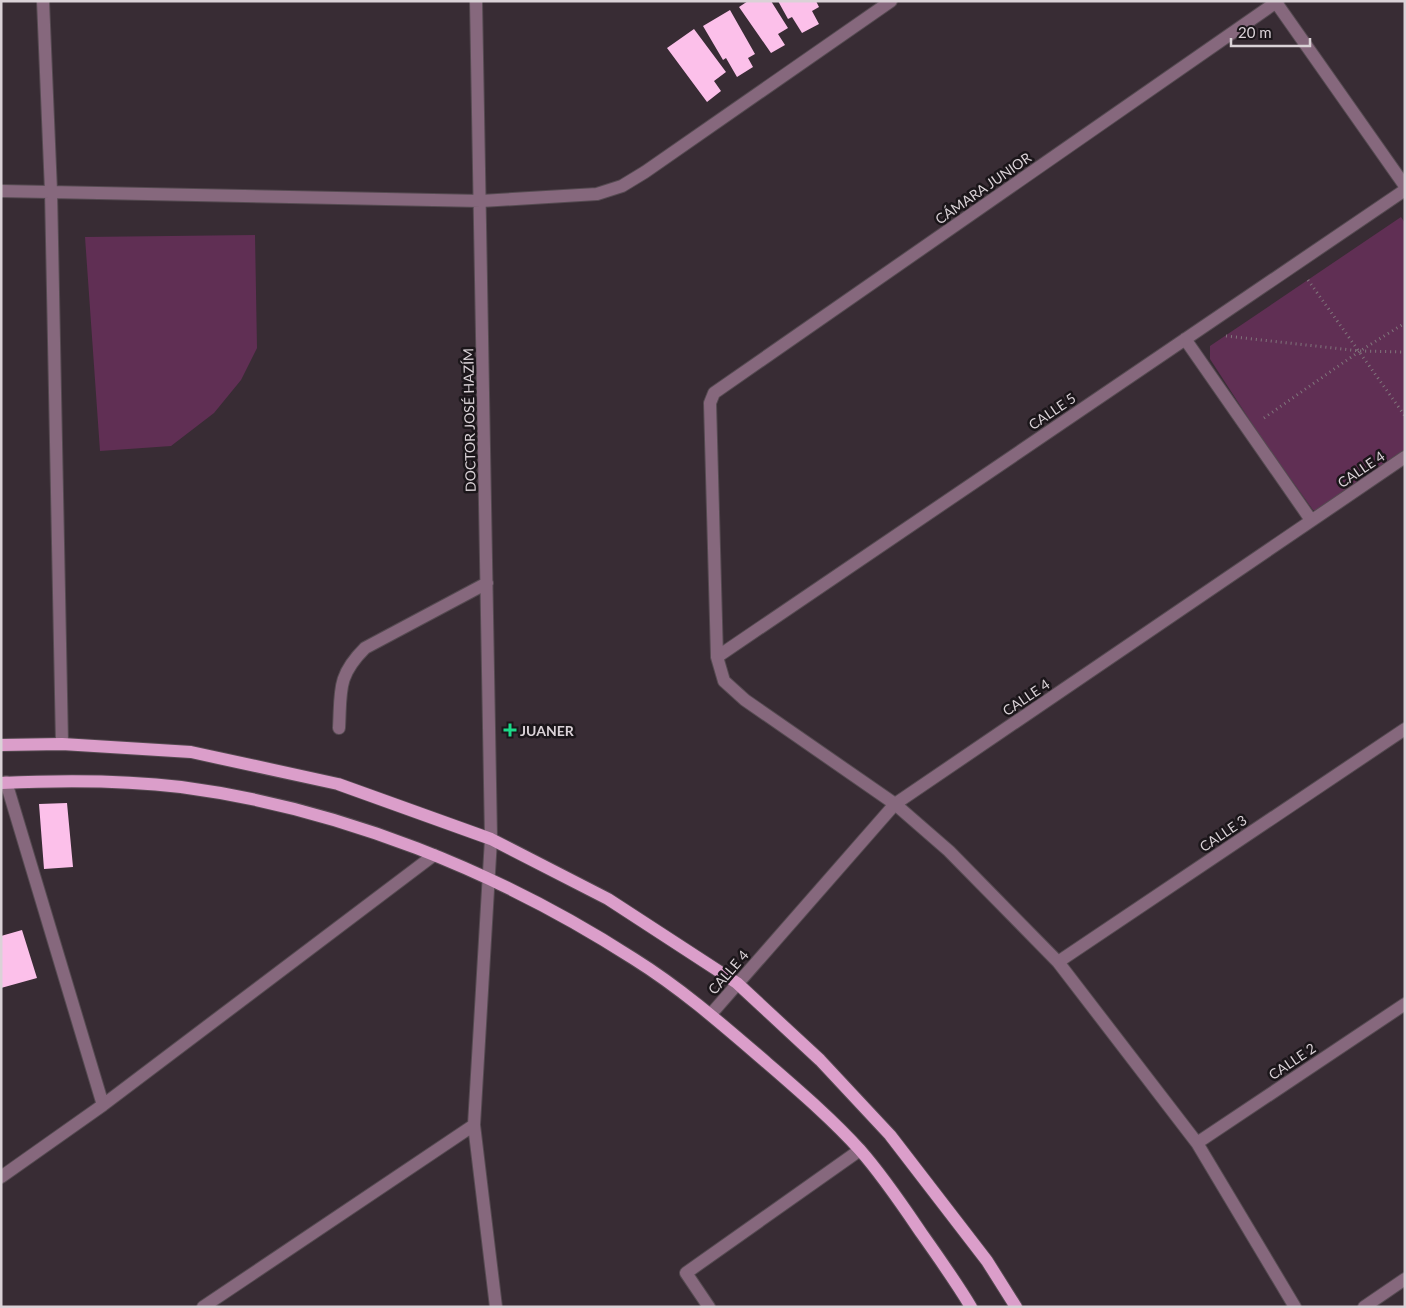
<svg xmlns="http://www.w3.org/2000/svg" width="1406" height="1308" viewBox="0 0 1406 1308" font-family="Lato,sans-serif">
<rect width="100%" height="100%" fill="#382c34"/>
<path fill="#602f54" d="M 1401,217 L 1405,223 L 1405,455 L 1324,511 L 1313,510 L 1260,436 L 1210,359 L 1210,346 Z
M 255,235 L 257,348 L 241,380 L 214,413 L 171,446 L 100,451 L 85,237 Z"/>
<path fill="#fcc0ea" d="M 748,1 L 771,1 L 788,28 L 778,34 L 785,45 L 771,53 L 739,7 Z
M 778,1 L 816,1 L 819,7 L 812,11 L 819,24 L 802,33 L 792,17 L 788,19 Z
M 730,10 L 755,54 L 748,58 L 753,67 L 737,77 L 726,58 L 723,60 L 703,26 Z
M 694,29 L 726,72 L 714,81 L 721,91 L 707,102 L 667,48 Z
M 67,803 L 73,867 L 44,869 L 39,804 Z
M 22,930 L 37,978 L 1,988 L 1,936 Z"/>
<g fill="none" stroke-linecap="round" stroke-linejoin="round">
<g stroke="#554a51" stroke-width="14">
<path id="minor" d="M 43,1 L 51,191 L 62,744
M 476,1 L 491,839 L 474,1125 L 496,1307
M 1275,1 L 1405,186
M 1278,1 L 714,393 L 710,403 L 717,657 L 724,681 L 745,700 L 895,804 L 949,851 L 1058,962 L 1197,1143 L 1295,1307
M 1,191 L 481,201 L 597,194 L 622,186 L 645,172 L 891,1
M 1185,339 L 1311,520
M 717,657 L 1405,190
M 339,728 C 341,690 337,676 365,648 L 487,583
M 6,782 L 103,1105
M 1058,962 L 1405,729
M 711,1014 L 895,804 L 1405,457
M 1197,1143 L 1405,1004
M 1,1177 L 103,1105 L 434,855
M 203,1307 L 474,1125
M 709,1307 L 686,1273 L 860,1150
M 1364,1307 L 1405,1279"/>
</g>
<g stroke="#554a51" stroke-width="14">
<path id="major" d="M 1,745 L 62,744 L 191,752 L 338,784 L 491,839 L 608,899 L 737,983 L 820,1060 L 890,1135 L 987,1261 L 1016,1307
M 1,783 C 61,780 122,780 181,787 C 341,808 499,872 634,959 C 682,989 724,1026 767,1063 C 798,1090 832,1119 860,1150 C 883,1176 903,1206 922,1234 C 939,1258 956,1282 971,1307"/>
</g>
<path stroke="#80767c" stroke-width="3" stroke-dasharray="1 4" stroke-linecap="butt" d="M 1308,280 L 1405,416
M 1226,336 L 1360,351 L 1405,352
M 1264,418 L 1360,351 L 1405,323"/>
<use href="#minor" stroke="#86687d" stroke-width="12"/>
<use href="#major" stroke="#db9eca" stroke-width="12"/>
</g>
<path fill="#1cd988" stroke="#1b161a" stroke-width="2" d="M507.5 722.5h5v5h5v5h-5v5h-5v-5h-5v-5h5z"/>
<g text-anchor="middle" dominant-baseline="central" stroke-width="5" stroke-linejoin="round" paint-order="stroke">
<g font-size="14" fill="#dad2d7" stroke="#1b161a">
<text transform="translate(983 188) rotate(-35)">CÁMARA JUNIOR</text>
<text transform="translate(1052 411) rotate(-34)">CALLE 5</text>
<text transform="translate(469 420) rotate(-91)">DOCTOR JOSÉ HAZÍM</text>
<text transform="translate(1361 469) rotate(-34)">CALLE 4</text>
<text transform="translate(1026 697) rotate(-34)">CALLE 4</text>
<text transform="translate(1223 833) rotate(-34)">CALLE 3</text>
<text transform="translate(728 972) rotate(-49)">CALLE 4</text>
<text transform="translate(1292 1061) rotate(-34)">CALLE 2</text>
</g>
<g font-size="14" font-weight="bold" fill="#dad2d7" stroke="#1b161a" text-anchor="start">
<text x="520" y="730">JUANER</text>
</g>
</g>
<rect width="1406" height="1308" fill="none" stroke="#dad2d7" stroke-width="5"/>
<path d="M1231 38v8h79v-8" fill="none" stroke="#dad2d7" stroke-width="2.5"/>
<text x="1238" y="38" font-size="15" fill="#dad2d7" stroke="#1b161a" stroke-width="4" paint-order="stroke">20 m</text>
</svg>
